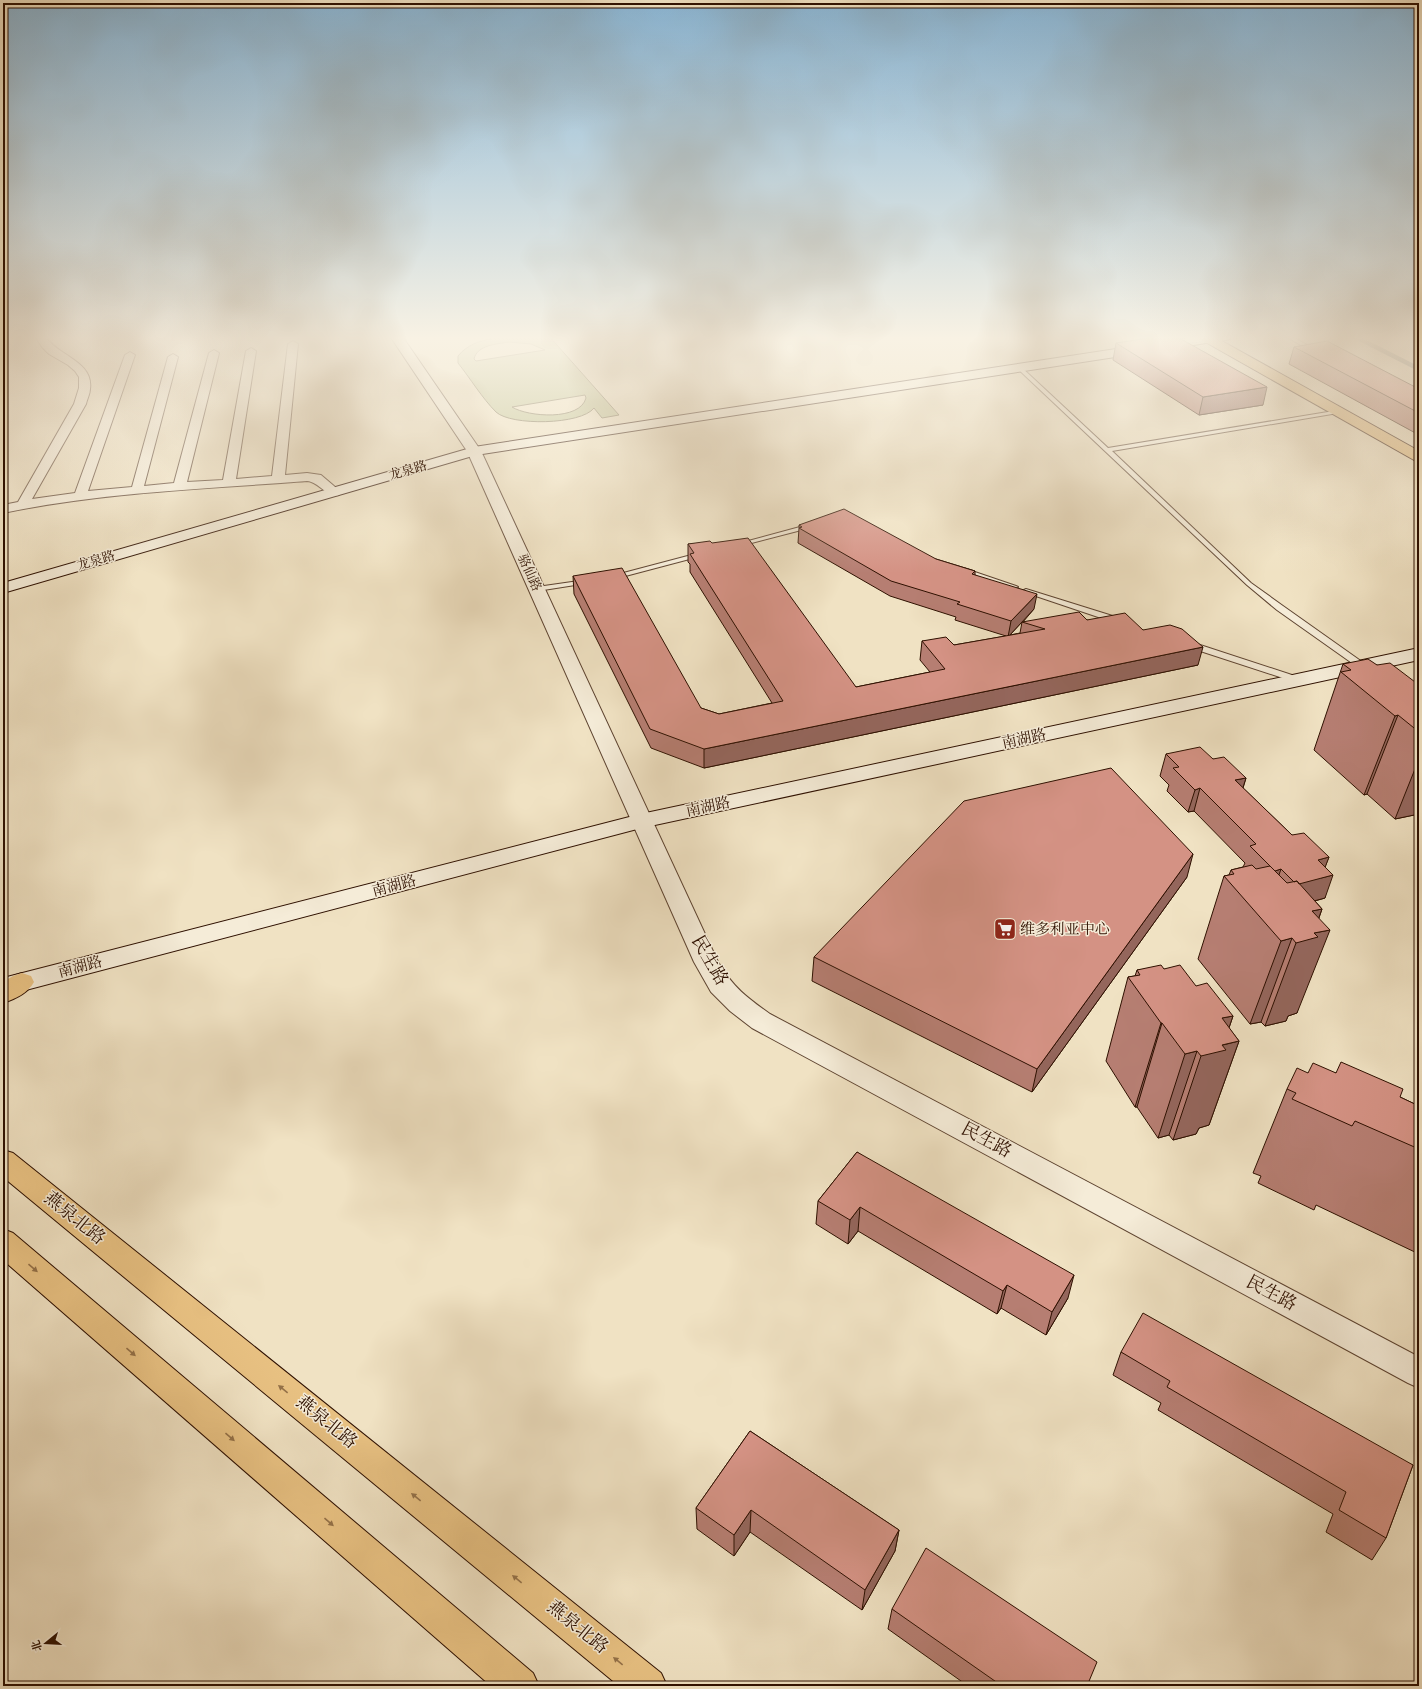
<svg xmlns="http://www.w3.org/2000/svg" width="1422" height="1689" viewBox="0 0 1422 1689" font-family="'IM FELL English','Noto Serif SC',serif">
<rect width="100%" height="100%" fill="#f0e2c3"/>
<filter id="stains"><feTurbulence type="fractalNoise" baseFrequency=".005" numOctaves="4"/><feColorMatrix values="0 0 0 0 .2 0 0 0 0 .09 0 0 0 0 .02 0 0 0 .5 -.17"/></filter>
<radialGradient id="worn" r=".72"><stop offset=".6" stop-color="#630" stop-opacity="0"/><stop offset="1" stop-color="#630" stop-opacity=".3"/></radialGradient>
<path fill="#bfc290" stroke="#766948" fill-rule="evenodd" d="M 549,336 L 619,415 L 602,418 L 594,408 C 581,425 511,426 496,412 C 482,398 470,378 458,363 L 458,356 C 476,334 508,338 533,337 C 539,337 544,336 549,336 ZM 509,342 L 531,344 L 545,350 L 476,361 L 474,359 C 477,345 497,344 509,342 ZM 585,395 L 586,398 C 580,421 528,417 512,407 Z"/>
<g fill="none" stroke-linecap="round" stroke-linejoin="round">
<path stroke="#717771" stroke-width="4.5" d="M 1354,336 L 1419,369"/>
<g stroke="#5e4431" stroke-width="2">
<path id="service" d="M 1285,336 L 1291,336 L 1318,351 L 1313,352 Z
M 1020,366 L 1108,448 L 1340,410 L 1341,411 L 1338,413 L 1112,451 L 1251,583 L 1283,606 L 1365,664 L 1365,668 L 1359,668 L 1277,610 L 1247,585 L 1018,369 L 1018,367 Z
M 811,524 L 813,525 L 813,527 L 740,546 L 737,544 Z
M 699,553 L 702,555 L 701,556 L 614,579 L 611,577 L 612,576 Z
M 963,568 L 1016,586 L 1018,587 L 1016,588 L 1012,588 L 961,571 L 961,569 Z
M 586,580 L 588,581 L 588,583 L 537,591 L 533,589 L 537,587 Z
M 1026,589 L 1119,618 L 1120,620 L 1116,622 L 1113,622 L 1024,592 L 1024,590 Z
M 1188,643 L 1194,643 L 1301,678 L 1302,680 L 1301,682 L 1295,682 L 1188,647 Z"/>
</g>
<g stroke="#5e4431" stroke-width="2">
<path id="minor" d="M 35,336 L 45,336 C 57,356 94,361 90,389 C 90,394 87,399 86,404 L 32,499 L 75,493 L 125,355 L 130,352 L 135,355 L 88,491 L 132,487 L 168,357 L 173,354 L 178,357 L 144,486 L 174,483 L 209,353 L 214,350 L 219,353 L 187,482 L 223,480 L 246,351 L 251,348 L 256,351 L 236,479 L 272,476 L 288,344 L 293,341 L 298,344 L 285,475 L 307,473 L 321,475 L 341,492 L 339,495 C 326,498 320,482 307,481 C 205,489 103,492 3,513 L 3,505 L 18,502 L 74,404 L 79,388 L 79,377 L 75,371 L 68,365 L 49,354 L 42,347 Z"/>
</g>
<g stroke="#5e4431" stroke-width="2">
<path id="tertiary" d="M 390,336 L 402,336 L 481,451 L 718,962 C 733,987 746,997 770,1014 L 1419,1357 L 1419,1388 L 1408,1383 L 752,1028 L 730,1011 L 711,992 L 694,962 L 467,451 Z"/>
</g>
<g stroke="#2e1000" stroke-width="2">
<path id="secondary" d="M 1201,336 L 1232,336 L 1230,339 L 1226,340 L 476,455 L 3,593 L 3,583 L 474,447 Z
M 1419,648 L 1419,660 L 641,828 L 3,996 L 3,978 L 641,814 Z"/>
</g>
<g stroke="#2e1000" stroke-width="2">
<path id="primary" d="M 1198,336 L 1213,336 L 1419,451 L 1419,461 L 1414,460 L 1200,339 Z
M 22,973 L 31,976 L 34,982 C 28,993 15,999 3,1003 L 3,982 L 13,976 Z
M 3,1150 L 13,1153 L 661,1673 L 667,1686 L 619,1686 L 3,1177 Z
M 3,1229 L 13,1233 L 533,1673 L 539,1686 L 491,1686 L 3,1260 Z"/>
</g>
<use href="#service" fill="#f5ecd8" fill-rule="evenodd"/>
<use href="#minor" fill="#f5ecd8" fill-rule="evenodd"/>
<use href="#tertiary" fill="#f5ecd8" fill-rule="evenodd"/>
<use href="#secondary" fill="#f5ecd8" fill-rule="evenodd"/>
<use href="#primary" fill="#e8c182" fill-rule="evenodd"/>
</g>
<path fill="#b67e72" stroke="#2e1000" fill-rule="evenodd" d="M 1116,343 L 1263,405 L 1199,415 L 1113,360 Z
M 1294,347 L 1419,389 L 1419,435 L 1289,364 Z
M 799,525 L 936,559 L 975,571 L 975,575 L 1034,609 L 1023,622 L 1087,620 L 1143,630 L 1198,665 L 704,768 L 651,748 L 574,594 L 573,576 L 701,708 L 719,714 L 772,703 L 690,572 L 690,564 L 688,562 L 688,544 L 712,543 L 856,687 L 930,672 L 920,660 L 922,641 L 954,645 L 1006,636 L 955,620 L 956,617 L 890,596 L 798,543 L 799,528 ZM 1022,622 L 1020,633 L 1010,635 Z
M 1343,664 L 1377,665 L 1419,685 L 1419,814 L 1395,819 L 1367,794 L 1364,795 L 1314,750 Z
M 1166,754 L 1213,759 L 1246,778 L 1243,788 L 1292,835 L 1329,857 L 1325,867 L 1325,898 L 1315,901 L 1322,909 L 1319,918 L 1297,1013 L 1288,1016 L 1286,1021 L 1265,1026 L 1261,1022 L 1250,1024 L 1198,959 L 1224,876 L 1229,875 L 1231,870 L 1243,867 L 1245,863 L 1194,811 L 1188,812 L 1167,791 L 1169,785 L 1160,776 Z
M 1187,877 L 1032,1092 L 812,981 L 814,957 Z
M 1164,969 L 1233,1016 L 1229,1028 L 1239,1041 L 1209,1125 L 1199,1128 L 1196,1134 L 1173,1140 L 1169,1135 L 1158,1138 L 1137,1107 L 1135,1107 L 1106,1061 L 1128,977 L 1135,976 L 1137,970 Z
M 1308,1073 L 1336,1073 L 1400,1097 L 1419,1106 L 1419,1254 L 1316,1205 L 1314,1210 L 1258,1183 L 1261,1176 L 1253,1173 L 1287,1089 Z
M 857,1152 L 1068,1298 L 1046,1335 L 1001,1308 L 997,1314 L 858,1231 L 848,1244 L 816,1224 L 818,1201 Z
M 1121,1352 L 1413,1465 L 1386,1538 L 1372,1560 L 1326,1532 L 1333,1514 L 1158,1410 L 1161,1403 L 1113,1375 Z
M 750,1431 L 899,1530 L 895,1551 L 862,1610 L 750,1532 L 734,1556 L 697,1529 L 696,1508 Z
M 892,1609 L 1087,1686 L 968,1686 L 888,1629 Z"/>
<path fill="#94665c" stroke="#2e1000" d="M 1267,387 L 1263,405 L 1199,415 L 1203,397 Z
M 1037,594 L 1034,609 L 1008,637 L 1011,621 Z
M 1203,647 L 1198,665 L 704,768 L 704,749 Z
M 1398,715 L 1367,794 L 1364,795 L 1395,716 Z
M 1419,759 L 1419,814 L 1395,819 Z
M 1246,778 L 1239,800 L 1235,780 Z
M 1200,788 L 1194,811 L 1188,812 L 1195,790 Z
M 1193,854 L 1187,877 L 1032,1092 L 1037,1069 Z
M 1329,857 L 1321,878 L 1333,875 L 1325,898 L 1288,908 L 1297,885 L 1318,860 Z
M 1281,869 L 1273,892 L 1275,871 Z
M 1322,909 L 1311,939 L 1314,933 L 1330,930 L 1297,1013 L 1288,1016 L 1286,1021 L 1265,1026 L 1296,943 L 1312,911 Z
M 1292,938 L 1261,1022 L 1250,1024 L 1281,941 Z
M 1233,1016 L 1223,1045 L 1239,1041 L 1209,1125 L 1199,1128 L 1196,1134 L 1173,1140 L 1201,1056 L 1222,1018 Z
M 1161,1023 L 1162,1023 L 1137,1107 L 1135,1107 Z
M 1197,1051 L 1169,1135 L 1158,1138 L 1185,1054 Z
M 860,1207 L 858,1231 L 848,1244 L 850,1220 Z
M 1074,1275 L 1068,1298 L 1046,1335 L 1052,1312 Z
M 1007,1285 L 1001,1308 L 997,1314 L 1003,1291 Z
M 751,1510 L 750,1532 L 734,1556 L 734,1535 Z
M 899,1530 L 895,1551 L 862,1610 L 865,1590 Z"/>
<path fill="#d49284" stroke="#2e1000" d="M 1161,336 L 1181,339 L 1267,387 L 1203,397 L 1116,343 Z
M 1327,341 L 1419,389 L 1419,413 L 1294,347 Z
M 844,509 L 936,559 L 975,571 L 972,574 L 1037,594 L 1011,621 L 957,604 L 960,602 L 891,581 L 799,528 L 802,527 L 799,525 Z
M 748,538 L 856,687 L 945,669 L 922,641 L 946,637 L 954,645 L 1045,629 L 1022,622 L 1079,612 L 1087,620 L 1125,613 L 1143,630 L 1170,625 L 1182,629 L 1203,647 L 704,749 L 650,729 L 573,576 L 622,568 L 701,708 L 719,714 L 783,701 L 690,554 L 694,553 L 688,544 L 710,541 L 712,543 Z
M 1368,659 L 1377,665 L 1390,663 L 1419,685 L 1419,732 L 1398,715 L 1395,716 L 1341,672 L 1351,670 L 1343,664 Z
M 1200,747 L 1213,759 L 1224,757 L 1246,778 L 1235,780 L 1292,835 L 1304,833 L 1329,857 L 1318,860 L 1333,875 L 1299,884 L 1297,881 L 1294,882 L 1281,869 L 1275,871 L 1250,846 L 1256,844 L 1200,788 L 1195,790 L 1173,768 L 1179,767 L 1166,754 Z
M 1111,768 L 1193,854 L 1037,1069 L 814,957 L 964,801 Z
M 1252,865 L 1256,869 L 1270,866 L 1287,883 L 1297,881 L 1322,909 L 1312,911 L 1330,930 L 1314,933 L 1318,937 L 1296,943 L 1292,938 L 1281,941 L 1224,876 L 1234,874 L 1231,870 Z
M 1161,965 L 1164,969 L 1180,965 L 1196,986 L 1207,983 L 1233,1016 L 1222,1018 L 1239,1041 L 1222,1045 L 1226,1050 L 1201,1056 L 1197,1051 L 1185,1054 L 1162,1023 L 1161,1023 L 1128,977 L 1140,975 L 1137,970 Z
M 1341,1062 L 1403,1089 L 1400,1097 L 1419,1106 L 1419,1149 L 1355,1121 L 1352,1126 L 1292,1099 L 1296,1093 L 1287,1089 L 1297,1068 L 1308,1073 L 1313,1063 L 1336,1073 Z
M 857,1152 L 1074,1275 L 1052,1312 L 1007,1285 L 1003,1291 L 860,1207 L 850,1220 L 818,1201 Z
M 1143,1313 L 1413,1465 L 1386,1538 L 1339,1510 L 1346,1492 L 1167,1387 L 1170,1381 L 1121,1352 Z
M 750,1431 L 899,1530 L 865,1590 L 751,1510 L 734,1535 L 696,1508 Z
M 926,1548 L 1097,1662 L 1087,1686 L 1002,1686 L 892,1609 Z"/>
<defs><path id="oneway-solid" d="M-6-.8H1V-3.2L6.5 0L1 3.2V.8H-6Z"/></defs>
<g fill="#947148">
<use href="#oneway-solid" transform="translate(33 1268) rotate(41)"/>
<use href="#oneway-solid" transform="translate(131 1352) rotate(41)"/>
<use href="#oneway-solid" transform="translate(283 1389) rotate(-141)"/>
<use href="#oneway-solid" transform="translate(230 1437) rotate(41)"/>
<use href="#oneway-solid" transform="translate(416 1497) rotate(-141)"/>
<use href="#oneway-solid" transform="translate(329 1522) rotate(41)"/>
<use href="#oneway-solid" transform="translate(517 1579) rotate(-141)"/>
<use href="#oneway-solid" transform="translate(618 1661) rotate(-141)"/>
</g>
<linearGradient id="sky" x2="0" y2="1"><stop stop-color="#8ab7d7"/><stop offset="0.59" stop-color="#f8f2e4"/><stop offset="1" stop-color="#f8f2e4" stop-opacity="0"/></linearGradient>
<rect width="1422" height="573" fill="url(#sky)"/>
<defs>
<g id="supermarket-square" transform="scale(1.15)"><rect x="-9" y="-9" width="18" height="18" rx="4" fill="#8f2418" stroke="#f5ecd8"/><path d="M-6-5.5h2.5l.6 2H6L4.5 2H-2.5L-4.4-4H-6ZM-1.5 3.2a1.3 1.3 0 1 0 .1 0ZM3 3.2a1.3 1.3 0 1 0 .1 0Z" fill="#fff"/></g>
</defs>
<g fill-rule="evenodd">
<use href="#supermarket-square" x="1005" y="929"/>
</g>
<g text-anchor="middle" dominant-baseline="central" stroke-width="3" stroke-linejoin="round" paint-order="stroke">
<g font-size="13" fill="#2e1000" stroke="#f5ecd8">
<text transform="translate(408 471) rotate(-16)">龙泉路</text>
<text transform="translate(96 561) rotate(-16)">龙泉路</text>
<text transform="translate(529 573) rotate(66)">骆仙路</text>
</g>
<g font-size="15" fill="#2e1000" stroke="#f5ecd8">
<text transform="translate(1024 739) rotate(-12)">南湖路</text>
<text transform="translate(708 807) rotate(-12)">南湖路</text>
<text transform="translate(394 886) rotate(-15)">南湖路</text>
<text transform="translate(80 967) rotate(-15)">南湖路</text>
</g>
<g font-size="15" fill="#2e1000" stroke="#f5ecd8" text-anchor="start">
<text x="1020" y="929">维多利亚中心</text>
</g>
<g font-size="18" fill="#2e1000" stroke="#f5ecd8">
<text transform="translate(709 961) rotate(60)">民生路</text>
<text transform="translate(986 1141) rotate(28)">民生路</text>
<text transform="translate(74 1219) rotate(39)">燕泉北路</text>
<text transform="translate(1271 1294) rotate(28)">民生路</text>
<text transform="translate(326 1423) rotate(39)">燕泉北路</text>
<text transform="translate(577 1628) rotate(39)">燕泉北路</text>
</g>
</g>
<rect width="1422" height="1689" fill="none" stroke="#f0e2c3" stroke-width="16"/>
<rect x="4" y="4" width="1414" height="1681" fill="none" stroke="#2e1000" stroke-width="2"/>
<rect x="8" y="8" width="1406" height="1673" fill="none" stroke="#2e1000"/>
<g transform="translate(46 1643) rotate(252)" stroke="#f5ecd8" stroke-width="3" paint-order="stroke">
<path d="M0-3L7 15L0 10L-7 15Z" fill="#2e1000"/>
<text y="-6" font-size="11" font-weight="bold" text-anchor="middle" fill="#2e1000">北</text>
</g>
<rect width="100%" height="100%" filter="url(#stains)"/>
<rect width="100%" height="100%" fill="url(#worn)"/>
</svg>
